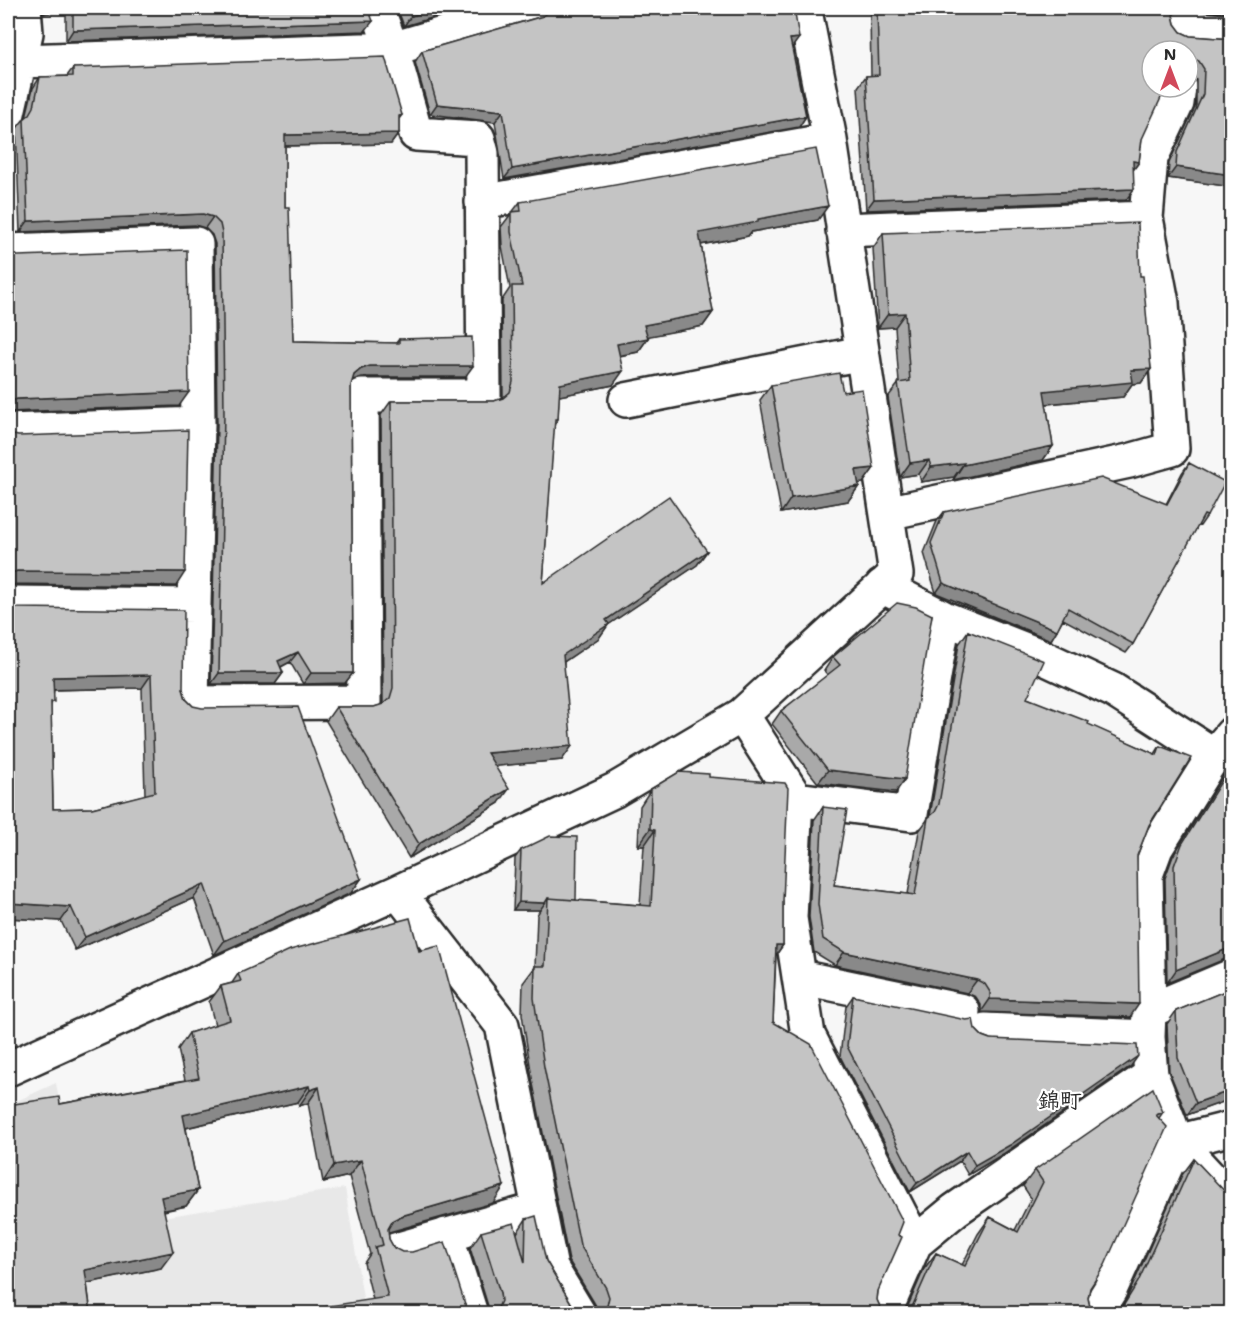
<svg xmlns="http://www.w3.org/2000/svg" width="1239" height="1321" viewBox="0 0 1239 1321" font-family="'Shantell Sans','Klee One',sans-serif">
<rect width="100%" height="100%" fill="#f7f7f7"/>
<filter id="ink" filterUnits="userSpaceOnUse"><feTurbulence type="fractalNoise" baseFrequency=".0167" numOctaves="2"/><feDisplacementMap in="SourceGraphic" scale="12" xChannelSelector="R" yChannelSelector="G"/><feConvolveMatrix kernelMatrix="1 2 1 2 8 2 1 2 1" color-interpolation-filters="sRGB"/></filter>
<g filter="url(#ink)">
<path fill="#e8e8e8" d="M 56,1083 L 82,1230 L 345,1188 L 364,1304 L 303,1314 L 8,1313 L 8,1105 Z"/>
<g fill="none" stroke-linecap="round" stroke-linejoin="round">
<g stroke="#2b2b2b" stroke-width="38">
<path id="street" d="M 1184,28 L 1232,32
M 8,63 L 20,61 L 392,49 L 530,8
M 8,113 L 26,33 L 24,8
M 482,202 L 830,140
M 843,230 L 1146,218
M 8,251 L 196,244 L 198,424 L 194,605
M 626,400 L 862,353
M 8,431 L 198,424
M 887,513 L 1129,461 L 1172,449 L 1162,303 L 1146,218 L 1151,158 L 1177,103 L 1179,87
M 882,586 L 944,618 L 1036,654 L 1113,690 L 1214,755
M 8,603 L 194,605 L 192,703 L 364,702 L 362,396 L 484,396 L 482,153 L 478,138 L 416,134 L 392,49 L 377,8
M 742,715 L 796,799
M 1232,734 L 1214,755 L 1156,848 L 1146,875 L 1149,1011 L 1148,1037 L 1151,1075 L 1177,1142 L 1232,1201
M 398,892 L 502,1025 L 551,1268 L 579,1314
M 799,977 L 963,1011
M 1149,1011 L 1232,976
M 985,1030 L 1148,1037
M 8,1069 L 398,892 L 615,790 L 742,715 L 896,574 L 830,140 L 805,11 L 807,8
M 446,1235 L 471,1314
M 915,1243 L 808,1035 L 790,918 L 796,799 L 911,814 L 944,618
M 395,1250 L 539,1209
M 884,1314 L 915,1243 L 955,1210 L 1151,1075
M 1095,1314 L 1110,1290 L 1177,1142 L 1232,1128"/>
</g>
<use href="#street" stroke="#fff" stroke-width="33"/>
</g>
<path fill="#a9a9a9" stroke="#2b2b2b" stroke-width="1.5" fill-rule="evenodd" d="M 42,8 L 368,8 L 365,31 L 66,41 L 66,10 L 43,14 Z
M 397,8 L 466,8 L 404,26 Z
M 551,8 L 558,8 L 560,13 L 792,48 L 806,116 L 799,127 L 504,179 L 495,122 L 430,114 L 415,62 L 422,51 L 543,16 L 548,12 Z
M 874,8 L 950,8 L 950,12 L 1232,8 L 1232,13 L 1186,9 L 1177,11 L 1173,15 L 1175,24 L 1181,32 L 1190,36 L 1232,39 L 1232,187 L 1168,178 L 1169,163 L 1196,105 L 1196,80 L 1191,72 L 1188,71 L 1188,51 L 1152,51 L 1139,162 L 1133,170 L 1126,200 L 866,210 L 858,87 L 866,76 L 871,76 L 870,14 Z
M 73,68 L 402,115 L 399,119 L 399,133 L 391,144 L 285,146 L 285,207 L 293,341 L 396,343 L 399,339 L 465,377 L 362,377 L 352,380 L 351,385 L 353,673 L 345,683 L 303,684 L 290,662 L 281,667 L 283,673 L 275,684 L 211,684 L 217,424 L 215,244 L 212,235 L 205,228 L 195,225 L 20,232 L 16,129 L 24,119 L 26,117 L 33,88 L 40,77 L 67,76 Z
M 520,202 L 818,220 L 751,232 L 748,236 L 701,245 L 713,312 L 703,326 L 647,336 L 648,338 L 638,352 L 620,356 L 613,385 L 559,396 L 558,419 L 554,425 L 543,583 L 707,551 L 697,565 L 608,625 L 599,638 L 564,662 L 562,760 L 495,766 L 499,803 L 409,858 L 326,721 L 336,707 L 374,707 L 382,705 L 383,702 L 381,415 L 391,401 L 494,401 L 502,399 L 503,396 L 502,300 L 510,288 L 502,246 L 501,227 Z
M 883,233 L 1140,276 L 1151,369 L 1141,383 L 1132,384 L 1123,397 L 1046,404 L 1053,446 L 1043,460 L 953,480 L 954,477 L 921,482 L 919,474 L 900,477 L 888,397 L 899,383 L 895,327 L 878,328 L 873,248 Z
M 771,385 L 843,392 L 874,468 L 863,483 L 858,483 L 859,486 L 848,501 L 781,513 L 760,400 Z
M 1189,463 L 1207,516 L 1200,526 L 1198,525 L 1133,644 L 1126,653 L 1063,619 L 1051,640 L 936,593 L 924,553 L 937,521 L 944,512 L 1166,504 L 1182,473 Z
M 8,605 L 183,689 L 186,699 L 361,879 L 351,893 L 214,955 L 194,898 L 75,950 L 61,921 L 8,918 ZM 142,688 L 145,795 L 92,808 L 53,809 L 51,706 L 54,690 Z
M 932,615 L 896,792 L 818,783 L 772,724 L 781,711 L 828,675 L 824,671 L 833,657 Z
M 968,631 L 1027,698 L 1155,754 L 1160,746 L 1149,825 L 1137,856 L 1130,1017 L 981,1012 L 981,1005 L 976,997 L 967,993 L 835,965 L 814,952 L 809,917 L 814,820 L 823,807 L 834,885 L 908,894 L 919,831 L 930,816 L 959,644 Z
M 1232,764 L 1232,958 L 1225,959 L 1167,983 L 1165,878 L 1173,856 L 1222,777 Z
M 709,777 L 783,901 L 783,945 L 776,955 L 773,1022 L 878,1291 L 877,1300 L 881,1309 L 886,1314 L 598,1314 L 595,1304 L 569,1261 L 533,1084 L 522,1014 L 523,983 L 535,967 L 537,915 L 540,910 L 513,910 L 515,858 L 521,850 L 576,900 L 640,905 L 644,846 L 638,846 L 640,806 L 651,789 Z
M 419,951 L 493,1203 L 389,1232 L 388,1233 L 389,1239 L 394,1248 L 465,1304 L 373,1300 L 364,1263 L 370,1254 L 349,1176 L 323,1182 L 308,1103 L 299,1106 L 298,1102 L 186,1128 L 198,1190 L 186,1206 L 164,1211 L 161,1268 L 87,1283 L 91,1314 L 8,1314 L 8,1105 L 60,1104 L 185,1080 L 178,1049 L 189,1033 L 215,1025 L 209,1002 L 221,986 L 232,983 L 238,974 Z
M 1232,988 L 1232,1101 L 1231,1099 L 1187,1115 L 1169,1071 L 1167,1024 L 1176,1011 Z
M 853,996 L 975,1029 L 982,1036 L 990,1039 L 1131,1066 L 1003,1154 L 968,1175 L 960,1161 L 910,1192 L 840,1056 L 846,1006 Z
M 1163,1112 L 1159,1118 L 1090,1288 L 1088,1298 L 1090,1307 L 905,1313 L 924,1269 L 936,1253 L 962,1265 L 978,1234 L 990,1217 L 1015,1230 L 1031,1198 L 1023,1186 L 1035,1170 Z
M 1194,1159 L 1230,1198 L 1119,1311 L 1127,1298 L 1182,1175 Z
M 526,1219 L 546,1261 L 574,1308 L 581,1314 L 489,1314 L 489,1309 L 470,1248 L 481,1232 L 517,1233 Z"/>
<path fill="#898989" stroke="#2b2b2b" stroke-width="1.5" d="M 48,8 L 67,8 L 66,10 L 43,14 Z
M 438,8 L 466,8 L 404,26 L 411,16 Z
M 1176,8 L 1232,8 L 1232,13 L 1186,9 L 1177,11 L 1168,18 Z
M 14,12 L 8,20 L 8,13 Z
M 373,21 L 365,31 L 66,41 L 73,30 Z
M 799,38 L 791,49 L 790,39 Z
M 437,104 L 503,111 L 495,122 L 430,114 Z
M 806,116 L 799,127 L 504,179 L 512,169 Z
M 399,133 L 391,144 L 278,146 L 285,135 Z
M 1133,161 L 1139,162 L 1131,173 Z
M 1176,167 L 1232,175 L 1232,187 L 1168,178 Z
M 1134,189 L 1126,200 L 866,210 L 874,199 Z
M 828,206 L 818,220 L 751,232 L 748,236 L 689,247 L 699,233 L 758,219 Z
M 203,214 L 213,217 L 205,228 L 195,225 L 20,232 L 28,221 Z
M 713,312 L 703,326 L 635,339 L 644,325 Z
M 905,313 L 895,327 L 878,328 L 888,314 Z
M 648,338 L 638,352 L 607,358 L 617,344 Z
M 370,366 L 473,366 L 465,377 L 362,377 L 353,380 L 346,386 L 354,375 L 361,369 Z
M 1151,369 L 1141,383 L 1132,384 L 1123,397 L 1034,405 L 1044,391 L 1131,370 Z
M 623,371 L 613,385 L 550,398 L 560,384 Z
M 189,392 L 179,406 L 8,412 L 8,402 L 17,399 Z
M 1053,446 L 1043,460 L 953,480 L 963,465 Z
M 929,460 L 919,474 L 900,477 L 910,463 Z
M 964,463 L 954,477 L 921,482 L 931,467 Z
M 874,468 L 863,483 L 846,485 L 856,470 Z
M 859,486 L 848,501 L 781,513 L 791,498 Z
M 707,551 L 697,565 L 608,625 L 599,638 L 553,669 L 563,655 L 606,620 Z
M 17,571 L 185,572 L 176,586 L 8,584 L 8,574 Z
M 943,583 L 1057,630 L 1051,640 L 936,593 Z
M 298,652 L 290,662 L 271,672 L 278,661 Z
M 219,673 L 283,673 L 275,684 L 211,684 Z
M 311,673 L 353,673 L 345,683 L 303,684 Z
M 151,675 L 142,688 L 44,690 L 53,677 Z
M 572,746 L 562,760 L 477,768 L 487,753 Z
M 828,770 L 905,779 L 896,792 L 818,783 Z
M 509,789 L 499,803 L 409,858 L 419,844 Z
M 650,829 L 655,830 L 644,846 L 638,846 Z
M 361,879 L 351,893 L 214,955 L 224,941 Z
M 204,884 L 194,898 L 75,950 L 85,937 Z
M 519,902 L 545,903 L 540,910 L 513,910 Z
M 9,903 L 71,907 L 61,921 L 8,918 Z
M 776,945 L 783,945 L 771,962 Z
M 1232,947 L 1232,958 L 1225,959 L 1167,983 L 1176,970 Z
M 844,952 L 977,980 L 967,993 L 835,965 Z
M 990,999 L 1139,1004 L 1130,1017 L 981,1012 Z
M 1138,1056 L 1131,1066 L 1003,1154 L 968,1175 L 975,1165 Z
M 309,1086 L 298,1102 L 172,1131 L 183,1115 Z
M 319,1087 L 308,1103 L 299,1106 L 310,1090 Z
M 1232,1090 L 1231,1099 L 1187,1115 L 1196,1103 Z
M 967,1151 L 960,1161 L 910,1192 L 917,1183 Z
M 361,1160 L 349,1176 L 323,1182 L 334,1165 Z
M 504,1186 L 493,1203 L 389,1232 L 382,1237 L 393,1220 L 401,1216 Z
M 198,1190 L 186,1206 L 150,1213 L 161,1197 Z
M 173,1252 L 161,1268 L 73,1286 L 85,1270 Z"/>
<path fill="#c4c4c4" stroke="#2b2b2b" stroke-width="1.5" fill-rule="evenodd" d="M 8,8 L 13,8 L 14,12 L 8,13 Z
M 73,8 L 368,8 L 373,21 L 73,30 Z
M 408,8 L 438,8 L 411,16 Z
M 553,8 L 558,8 L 560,13 L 584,8 L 794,8 L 799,38 L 790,39 L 806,116 L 512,169 L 503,111 L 437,104 L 422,51 L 543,16 L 551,10 Z
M 877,8 L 950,8 L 950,12 L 1036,8 L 1176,8 L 1173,15 L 1175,24 L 1181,32 L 1190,36 L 1232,39 L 1232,175 L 1176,167 L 1177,152 L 1203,94 L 1204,69 L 1199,61 L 1190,57 L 1188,58 L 1188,51 L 1152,51 L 1152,87 L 1166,87 L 1142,139 L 1139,162 L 1133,161 L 1134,189 L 874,199 L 866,76 L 879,75 Z
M 385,57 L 402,115 L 399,116 L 399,133 L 285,135 L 285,207 L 289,207 L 293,341 L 399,343 L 399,339 L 472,337 L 473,366 L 370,366 L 361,369 L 354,375 L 351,385 L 353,673 L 311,673 L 298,652 L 278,661 L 283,673 L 219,673 L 224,414 L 222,233 L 220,224 L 213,217 L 203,214 L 28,221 L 24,119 L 30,114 L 34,107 L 40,77 L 73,76 L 73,68 Z
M 816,149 L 828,206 L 758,219 L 758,222 L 699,233 L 713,312 L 644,325 L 648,338 L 617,344 L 623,371 L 560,384 L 558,419 L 555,419 L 543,583 L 669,496 L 707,551 L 606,620 L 609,624 L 563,655 L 572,746 L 487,753 L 509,789 L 419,844 L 336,707 L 374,707 L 383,704 L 390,698 L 393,688 L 391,401 L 494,401 L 503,398 L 510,392 L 513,382 L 512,286 L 522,286 L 511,232 L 511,212 L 521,211 L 520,202 Z
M 1138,223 L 1140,276 L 1143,276 L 1151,369 L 1131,370 L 1133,382 L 1044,391 L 1053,446 L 963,465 L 964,463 L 931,467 L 929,460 L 910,463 L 898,383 L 910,381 L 905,313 L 888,314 L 883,233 Z
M 187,250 L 189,392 L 17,399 L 8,402 L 8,252 L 9,254 L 18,256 Z
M 839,373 L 843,392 L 862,389 L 874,468 L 856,470 L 859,486 L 791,498 L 771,385 Z
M 188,430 L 185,572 L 17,571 L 8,574 L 8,432 L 9,434 L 18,436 Z
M 1189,463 L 1225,482 L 1207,516 L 1204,515 L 1133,644 L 1068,608 L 1057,630 L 943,583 L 931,543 L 944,512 L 1101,478 L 1167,504 Z
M 897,603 L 916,607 L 932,615 L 905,779 L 828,770 L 781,711 L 840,665 L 833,657 Z
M 8,605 L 17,608 L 184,610 L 183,689 L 186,699 L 193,706 L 202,708 L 298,707 L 361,879 L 224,941 L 204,884 L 85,937 L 71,907 L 9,903 L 8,935 ZM 151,675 L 155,792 L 92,808 L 53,809 L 51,702 L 54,702 L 53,677 Z
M 968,631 L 1044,661 L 1027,698 L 1089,722 L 1088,724 L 1157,755 L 1160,746 L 1191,758 L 1149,825 L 1137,856 L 1139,1004 L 990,999 L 990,992 L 985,984 L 977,980 L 844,952 L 823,939 L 818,904 L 823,807 L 847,810 L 834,885 L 915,895 L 928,818 L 935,812 L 939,804 Z
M 1232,764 L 1232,947 L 1176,970 L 1174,866 L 1182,844 Z
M 679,772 L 709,774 L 709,777 L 785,783 L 788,788 L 783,901 L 783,945 L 776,945 L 773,1022 L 811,1044 L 903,1222 L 898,1235 L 902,1237 L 878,1291 L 877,1300 L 881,1309 L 886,1314 L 600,1314 L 607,1306 L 609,1297 L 606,1288 L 580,1245 L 544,1067 L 534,998 L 535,966 L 545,966 L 548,898 L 651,906 L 655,830 L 650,829 L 651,789 Z
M 550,836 L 577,837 L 576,900 L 548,898 L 545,903 L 519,902 L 521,850 Z
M 410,918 L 419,951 L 439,946 L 504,1186 L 401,1216 L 393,1220 L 388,1229 L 389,1239 L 394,1248 L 402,1252 L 412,1252 L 445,1242 L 465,1304 L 470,1312 L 473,1314 L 278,1314 L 388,1297 L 375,1247 L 383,1245 L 361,1160 L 334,1165 L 319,1087 L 310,1090 L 309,1086 L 183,1115 L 198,1190 L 161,1197 L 173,1252 L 85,1270 L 91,1314 L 10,1314 L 8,1297 L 8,1105 L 59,1097 L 60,1104 L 199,1078 L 189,1033 L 230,1020 L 221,986 L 241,981 L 238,974 L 290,950 Z
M 1232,988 L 1232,1090 L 1196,1103 L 1178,1058 L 1176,1011 Z
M 853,996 L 966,1020 L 973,1019 L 975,1029 L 982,1036 L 990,1039 L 1137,1045 L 1138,1056 L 1010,1145 L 975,1165 L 967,1151 L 917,1183 L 847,1046 Z
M 1153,1088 L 1163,1112 L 1156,1115 L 1167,1127 L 1105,1265 L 1090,1288 L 1088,1298 L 1090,1307 L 1097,1314 L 904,1314 L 907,1312 L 913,1305 L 936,1253 L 965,1266 L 990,1217 L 1018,1232 L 1043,1182 L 1035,1170 Z
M 1194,1159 L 1232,1199 L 1232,1314 L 1116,1314 L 1122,1308 L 1138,1282 Z
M 536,1216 L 546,1261 L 574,1308 L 581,1314 L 491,1314 L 497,1310 L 501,1301 L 500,1293 L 481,1232 L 514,1223 L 525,1263 L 526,1219 Z"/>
</g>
<g text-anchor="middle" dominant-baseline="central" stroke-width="4.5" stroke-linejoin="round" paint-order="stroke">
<g font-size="22" font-weight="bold" fill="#2b2b2b" stroke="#fff">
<text x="1060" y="1100">錦町</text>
</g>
</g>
<rect width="1239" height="1321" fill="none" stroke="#fff" stroke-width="30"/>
<rect x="15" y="15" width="1209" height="1291" fill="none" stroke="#2b2b2b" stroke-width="2" filter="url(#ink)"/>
<g transform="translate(1170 69)"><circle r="28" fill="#ffffff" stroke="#aaaaaa" stroke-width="1.5"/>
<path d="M0-4.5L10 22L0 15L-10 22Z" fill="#d1495b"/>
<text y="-9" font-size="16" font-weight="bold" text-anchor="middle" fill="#2b2b2b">N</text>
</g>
</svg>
